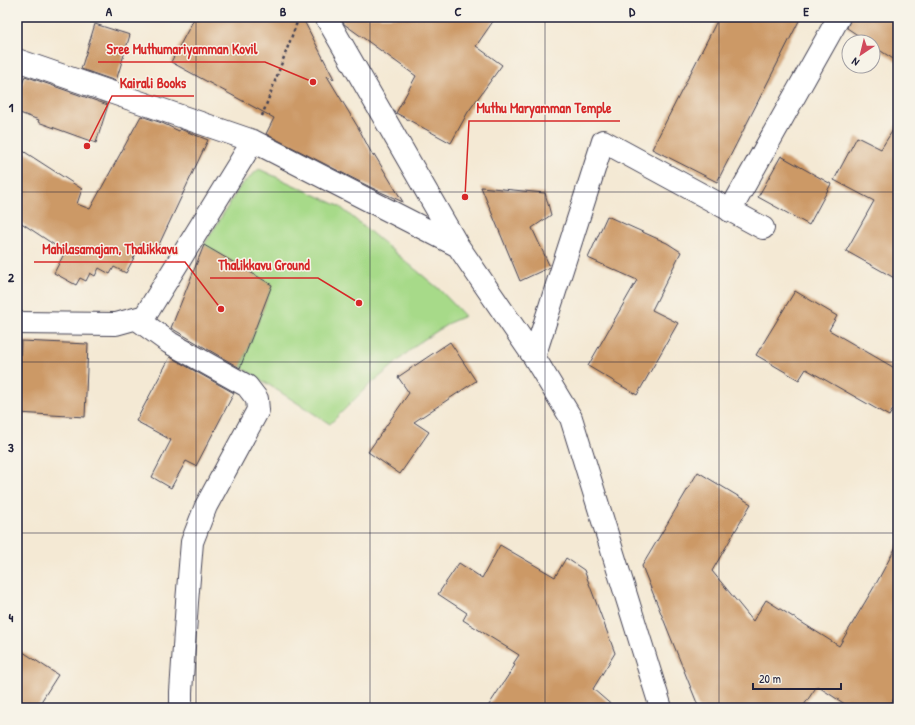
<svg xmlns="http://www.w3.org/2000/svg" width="915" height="725" viewBox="0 0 915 725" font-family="'Patrick Hand',sans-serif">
<rect width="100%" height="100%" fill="#f7f3e8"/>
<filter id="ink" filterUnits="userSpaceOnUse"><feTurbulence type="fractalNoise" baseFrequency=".025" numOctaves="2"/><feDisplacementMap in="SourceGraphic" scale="8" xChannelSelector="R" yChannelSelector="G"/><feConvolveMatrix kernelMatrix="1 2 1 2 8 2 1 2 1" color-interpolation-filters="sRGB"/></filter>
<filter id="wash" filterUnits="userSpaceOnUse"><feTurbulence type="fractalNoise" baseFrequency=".012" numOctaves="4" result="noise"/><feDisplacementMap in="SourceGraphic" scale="16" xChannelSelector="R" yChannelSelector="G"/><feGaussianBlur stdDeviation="0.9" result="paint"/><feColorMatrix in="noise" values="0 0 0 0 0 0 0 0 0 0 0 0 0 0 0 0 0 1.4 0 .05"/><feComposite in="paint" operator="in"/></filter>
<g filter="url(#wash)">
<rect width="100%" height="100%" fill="#f4e9d4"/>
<path fill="#a7da89" stroke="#647e62" d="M 259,169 L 339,206 L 439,289 L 465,316 L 451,322 L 417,344 L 388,370 L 368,386 L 330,424 L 241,367 L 272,285 L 204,245 L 241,185 Z"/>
<g id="blocks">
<path fill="#c96" d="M 195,17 L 302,17 L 334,79 L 327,76 L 359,129 L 373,156 L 374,154 L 403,202 L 372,188 L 266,134 L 274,118 L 171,62 Z
M 340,17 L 496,17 L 476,46 L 502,65 L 468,112 L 451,143 L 396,113 L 416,76 L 344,24 Z
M 719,17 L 801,17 L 717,182 L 652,149 Z
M 851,17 L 898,17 L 898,62 L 873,46 L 873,42 L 868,42 L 847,28 Z
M 95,24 L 130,35 L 116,81 L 81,69 Z
M 25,76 L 108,105 L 96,143 L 38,122 L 39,120 L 17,112 L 17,99 Z
M 141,116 L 162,123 L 179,131 L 180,129 L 208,140 L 156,251 L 141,244 L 126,273 L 114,267 L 110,274 L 99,268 L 95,276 L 90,273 L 86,281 L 80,278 L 76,285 L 54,273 L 65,252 L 17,220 L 17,147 L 82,189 L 77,204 L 90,209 Z
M 898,122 L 898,280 L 846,251 L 874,201 L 834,180 L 857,137 L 881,149 Z
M 781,156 L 831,184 L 809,225 L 758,197 Z
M 481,187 L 545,193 L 551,215 L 532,228 L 550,267 L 520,281 Z
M 607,216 L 667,243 L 681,252 L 652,310 L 678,323 L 637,395 L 588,366 L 637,280 L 588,258 Z
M 204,245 L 272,285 L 240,368 L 171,328 Z
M 795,291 L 837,316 L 829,330 L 898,370 L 898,401 L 889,416 L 806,369 L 799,380 L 756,355 Z
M 21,341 L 88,344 L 85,417 L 18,413 Z
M 450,342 L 476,381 L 414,422 L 429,432 L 400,474 L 368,452 L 409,393 L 398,377 Z
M 170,357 L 234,393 L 196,466 L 186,461 L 171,488 L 152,477 L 171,440 L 136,421 Z
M 698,472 L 751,504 L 712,571 L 753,621 L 766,600 L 839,646 L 877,582 L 898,543 L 898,692 L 888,708 L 851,708 L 817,686 L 802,708 L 699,708 L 642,566 Z
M 500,545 L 555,577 L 566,558 L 584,570 L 615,653 L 593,689 L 615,708 L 487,708 L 515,665 L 513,664 L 519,655 L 463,620 L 467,613 L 438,594 L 459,563 L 482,578 Z
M 17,648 L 58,675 L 37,708 L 17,708 Z"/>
</g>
</g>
<g filter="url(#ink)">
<use href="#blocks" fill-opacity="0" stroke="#424052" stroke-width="1"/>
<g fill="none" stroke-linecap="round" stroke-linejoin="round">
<g stroke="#424052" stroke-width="24">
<path id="minor" d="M 326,17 L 458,246 L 534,357 L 571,418 L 661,708
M 17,60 L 253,141 L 458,246
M 730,211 L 839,17
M 137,319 L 170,343 L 247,386 L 257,399 L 258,410 L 206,506 L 192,542 L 187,602 L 181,692 L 181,708
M 17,323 L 116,324 L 145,316 L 253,141
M 534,357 L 603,141 L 763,228"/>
</g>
<path stroke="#424052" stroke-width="2.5" stroke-dasharray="3 3" stroke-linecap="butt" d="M 262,116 L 299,17"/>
<use href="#minor" stroke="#fff" stroke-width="22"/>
</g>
</g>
<path fill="none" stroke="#22223b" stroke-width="1" stroke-opacity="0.55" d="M 196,17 L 196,708M 370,17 L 370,708M 545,17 L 545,708M 719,17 L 719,708M 17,192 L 898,192M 17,362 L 898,362M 17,533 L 898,533"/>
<path fill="none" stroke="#d62828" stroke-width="1.5" d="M313 82L265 62H98M87 146L112 96H194M465 197L469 121H620M221 309L185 262H34M359 303L318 278H210"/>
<g fill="#d62828" stroke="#f7f3e8" stroke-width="1.5">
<circle cx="313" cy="82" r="4"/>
<circle cx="87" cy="146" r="4"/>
<circle cx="465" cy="197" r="4"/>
<circle cx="221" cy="309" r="4"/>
<circle cx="359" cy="303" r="4"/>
</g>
<g font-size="14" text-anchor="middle" font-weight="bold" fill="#d62828" stroke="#f7f3e8" stroke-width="3" stroke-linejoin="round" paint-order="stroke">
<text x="182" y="54">Sree Muthumariyamman Kovil</text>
<text x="153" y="88">Kairali Books</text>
<text x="544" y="113">Muthu Maryamman Temple</text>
<text x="110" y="254">Mahilasamajam, Thalikkavu</text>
<text x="264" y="270">Thalikkavu Ground</text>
</g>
<rect width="915" height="725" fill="none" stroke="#f7f3e8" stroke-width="44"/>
<g transform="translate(861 54) rotate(215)"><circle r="19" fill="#f7f3e8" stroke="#a29fa3"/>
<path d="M0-3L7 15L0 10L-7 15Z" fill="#d1495b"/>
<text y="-6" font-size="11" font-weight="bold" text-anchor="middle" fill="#22223b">N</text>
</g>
<path d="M753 683v6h88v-6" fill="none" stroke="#22223b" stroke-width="2"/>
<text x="759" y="683" font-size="12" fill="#22223b" stroke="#f7f3e8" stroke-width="3" paint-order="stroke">20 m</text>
<rect x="22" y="22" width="871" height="681" fill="none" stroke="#22223b" stroke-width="1.5"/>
<g font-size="13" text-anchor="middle" font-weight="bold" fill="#22223b">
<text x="109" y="16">A</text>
<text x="283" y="16">B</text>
<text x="458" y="16">C</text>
<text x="632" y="16">D</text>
<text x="806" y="16">E</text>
<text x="11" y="112">1</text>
<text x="11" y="282">2</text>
<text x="11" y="452">3</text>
<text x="11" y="622">4</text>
</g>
</svg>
